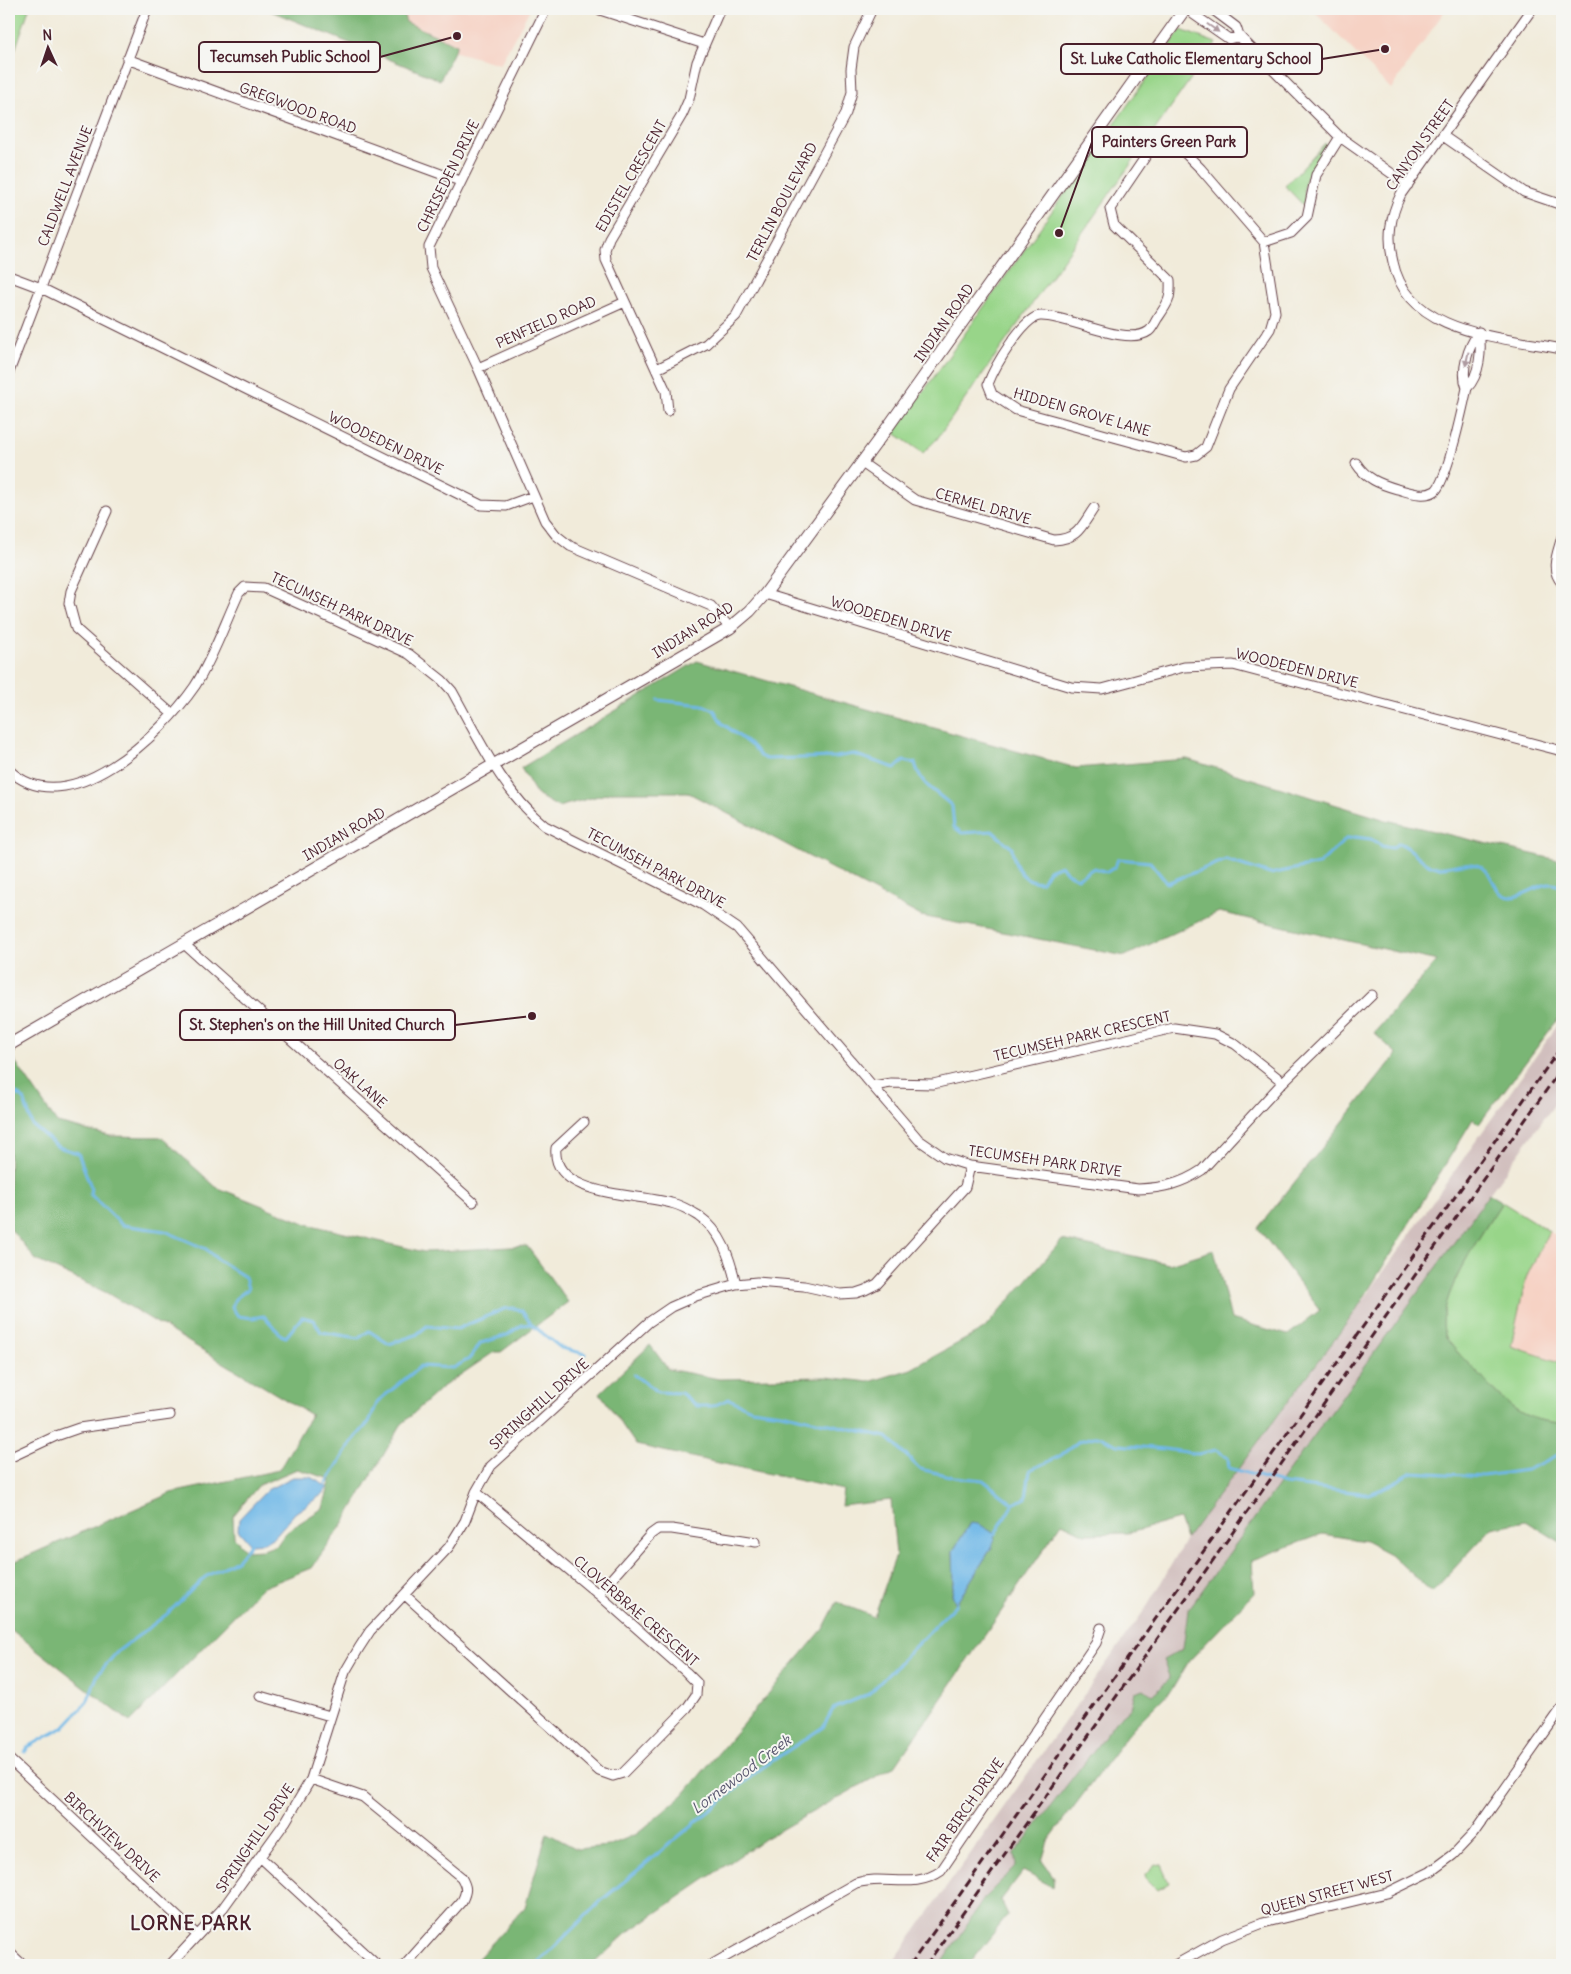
<svg xmlns="http://www.w3.org/2000/svg" width="1571" height="1974" viewBox="0 0 1571 1974" font-family="Delius,sans-serif">
<rect width="100%" height="100%" fill="#f6f6f2"/>
<filter id="ink" filterUnits="userSpaceOnUse"><feTurbulence type="fractalNoise" baseFrequency=".02" numOctaves="2"/><feDisplacementMap in="SourceGraphic" scale="10" xChannelSelector="R" yChannelSelector="G"/><feConvolveMatrix kernelMatrix="1 2 1 2 8 2 1 2 1" color-interpolation-filters="sRGB"/></filter>
<filter id="wash" filterUnits="userSpaceOnUse"><feTurbulence type="fractalNoise" baseFrequency=".0096" numOctaves="4" result="noise"/><feDisplacementMap in="SourceGraphic" scale="20" xChannelSelector="R" yChannelSelector="G"/><feGaussianBlur stdDeviation="1.12" result="paint"/><feColorMatrix in="noise" values="0 0 0 0 0 0 0 0 0 0 0 0 0 0 0 0 0 1.4 0 .05"/><feComposite in="paint" operator="in"/></filter>
<g filter="url(#wash)">
<rect width="100%" height="100%" fill="#f1ebda"/>
<path fill="#f6d2c4" d="M 298,9 L 530,9 L 500,64 Z
M 1312,9 L 1446,9 L 1391,89 Z
M 1502,1202 L 1562,1240 L 1562,1423 L 1457,1274 Z"/>
<path fill="#d1bfbe" d="M 1562,1019 L 1562,1094 L 1489,1194 L 1351,1396 L 1252,1560 L 1254,1593 L 1189,1661 L 1173,1688 L 1133,1728 L 1048,1841 L 1042,1861 L 1054,1877 L 1053,1887 L 1023,1871 L 1001,1900 L 1008,1915 L 968,1965 L 891,1965 L 1148,1605 L 1186,1539 L 1355,1312 Z"/>
<path fill="#98d589" stroke="#717a5a" d="M 9,9 L 29,9 L 9,68 Z
M 1181,30 L 1216,43 L 937,439 L 923,453 L 894,433 Z
M 1325,143 L 1329,147 C 1320,160 1306,172 1304,187 C 1304,195 1307,199 1305,207 L 1285,186 Z
M 1502,1202 L 1549,1231 L 1526,1278 L 1511,1346 L 1562,1363 L 1562,1423 C 1524,1421 1510,1408 1485,1381 C 1473,1367 1457,1354 1447,1339 C 1428,1308 1485,1229 1502,1202 Z
M 1155,1864 L 1161,1865 L 1169,1883 L 1157,1890 L 1146,1879 L 1145,1874 Z"/>
<path fill="#7ab675" stroke="#626a50" fill-rule="evenodd" d="M 266,9 L 402,9 L 406,22 L 457,45 L 440,80 Z
M 697,661 L 1076,768 L 1187,759 L 1386,820 L 1562,861 L 1562,1014 L 1479,1124 L 1473,1119 L 1355,1312 L 1186,1539 L 1179,1519 L 1129,1533 L 1085,1534 L 1062,1523 L 895,1766 L 764,1839 L 627,1933 L 592,1965 L 472,1965 L 525,1907 L 547,1833 L 577,1849 L 608,1846 L 637,1834 L 683,1795 L 823,1629 L 837,1602 L 874,1617 L 896,1555 L 891,1500 L 841,1506 L 843,1490 L 636,1445 L 600,1393 L 650,1345 L 668,1369 L 719,1379 L 827,1377 L 869,1382 L 911,1369 L 984,1329 L 1062,1240 L 1169,1264 L 1214,1250 L 1231,1319 L 1288,1335 L 1320,1310 L 1258,1228 L 1397,1054 L 1374,1033 L 1437,961 L 1219,912 L 1125,956 L 921,916 L 687,792 L 613,792 L 558,807 L 537,795 L 521,768 ZM 970,1523 L 995,1534 L 992,1547 L 956,1604 L 952,1594 L 954,1583 L 953,1551 Z
M 10,1054 L 57,1123 L 110,1136 L 161,1137 L 216,1187 L 307,1224 L 424,1252 L 527,1246 L 568,1302 L 501,1352 L 494,1352 L 441,1388 L 401,1425 L 343,1524 L 311,1568 L 261,1588 L 130,1722 L 9,1628 L 9,1564 L 171,1493 L 279,1470 L 311,1415 L 107,1293 L 36,1260 L 9,1227 ZM 297,1469 L 331,1479 L 323,1508 L 287,1531 L 277,1545 L 263,1550 L 246,1551 L 234,1537 L 233,1516 L 259,1485 Z
M 1489,1194 L 1502,1202 C 1485,1229 1428,1308 1447,1339 C 1457,1354 1473,1367 1485,1381 C 1510,1408 1524,1421 1562,1423 L 1562,1543 L 1526,1521 L 1492,1528 L 1432,1592 L 1390,1554 L 1365,1541 L 1322,1534 L 1252,1560 L 1254,1593 L 1189,1661 L 1173,1688 L 1133,1728 L 1048,1841 L 1042,1861 L 1054,1877 L 1053,1887 L 1023,1871 L 1001,1900 L 1008,1915 L 968,1965 L 940,1965 L 985,1897 L 1016,1866 L 1014,1854 L 1117,1720 L 1131,1708 L 1135,1692 L 1144,1689 L 1152,1695 L 1170,1679 L 1163,1660 L 1183,1649 L 1188,1610 Z"/>
<path fill="#6fb8e7" stroke="#5c6c89" d="M 293,1477 L 310,1477 L 328,1487 L 323,1494 L 295,1513 L 275,1536 L 264,1543 L 250,1544 L 238,1530 L 239,1519 L 267,1490 Z
M 970,1523 L 979,1524 L 995,1534 L 992,1547 L 956,1604 L 952,1594 L 954,1583 L 953,1551 Z"/>
<g fill="none" stroke-linecap="round" stroke-linejoin="round">
<path stroke="#6fb8e7" stroke-width="3" d="M 658,700 L 703,705 L 714,710 L 722,723 L 753,747 L 760,756 L 766,759 L 836,757 L 853,754 L 895,768 L 904,761 L 915,763 C 922,788 934,789 952,806 L 954,827 L 962,833 L 992,831 L 1012,848 C 1014,866 1021,882 1042,882 L 1049,870 L 1061,865 L 1067,873 L 1078,878 L 1094,868 L 1107,872 L 1115,867 L 1118,859 L 1150,862 L 1167,883 L 1226,860 L 1270,874 L 1319,864 L 1346,839 L 1355,837 L 1371,839 L 1382,846 L 1392,848 L 1399,843 C 1415,849 1420,864 1437,867 C 1450,869 1467,858 1483,868 C 1495,875 1493,896 1511,897 C 1528,897 1547,875 1562,888
M 9,1088 L 24,1099 L 32,1125 L 58,1147 L 78,1153 L 91,1187 L 90,1194 L 122,1225 L 165,1231 L 206,1249 L 218,1260 L 245,1277 L 248,1289 L 235,1299 L 232,1307 L 238,1316 L 252,1318 L 264,1316 L 281,1335 L 286,1337 L 302,1317 L 314,1320 L 321,1332 L 359,1338 L 369,1331 L 389,1344 L 416,1335 L 427,1326 L 457,1329 L 504,1309 L 514,1308 L 522,1311 L 531,1324
M 634,1375 L 658,1392 L 681,1393 L 697,1406 L 713,1406 L 729,1399 L 751,1409 L 781,1413 L 887,1437 L 920,1469 L 954,1477 L 983,1480 L 1013,1504 L 1026,1498 L 1030,1470 L 1060,1456 L 1079,1441 L 1098,1436 L 1118,1445 L 1165,1449 L 1198,1454 L 1216,1450 L 1228,1458 L 1229,1468 L 1285,1484 L 1369,1494 L 1385,1488 L 1412,1472 L 1483,1476 L 1526,1470 L 1562,1453
M 326,1484 L 351,1443 L 369,1422 L 378,1401 L 421,1366 L 453,1368 L 469,1359 L 481,1343 L 507,1335 L 522,1325 L 531,1324 L 561,1348 L 586,1354
M 995,1534 L 1013,1504
M 25,1752 L 28,1747 L 64,1727 L 87,1702 L 98,1674 L 118,1651 L 167,1614 L 205,1577 L 237,1560 L 250,1544
M 536,1965 L 603,1899 L 759,1770 L 823,1727 L 833,1709 L 869,1694 L 956,1604"/>
</g>
</g>
<g filter="url(#ink)">
<g fill="none" stroke-linecap="round" stroke-linejoin="round">
<g stroke="#633e45" stroke-width="11">
<path id="minor" d="M 546,9 L 429,247 L 431,268 L 478,368 L 545,521 L 556,535 L 570,546 L 711,606 L 730,628
M 597,9 L 704,44
M 1192,9 L 1193,14 L 1229,39 L 1239,36
M 1212,9 L 1236,27 L 1239,36 L 1340,137 L 1408,185
M 1532,9 L 1401,194 C 1390,217 1387,237 1393,262 C 1408,335 1503,337 1562,349
M 127,59 L 460,181
M 1443,136 L 1524,192 L 1562,205
M 1170,142 L 1178,146 L 1201,169 L 1264,242 L 1275,312 L 1270,329 L 1229,389 L 1206,447 L 1196,455 L 1186,457 L 1016,410 L 992,394 L 988,384 C 994,368 1023,317 1040,316 C 1066,314 1126,348 1149,331 C 1152,329 1155,322 1157,319 C 1168,303 1171,300 1170,280 L 1114,225 L 1110,209 L 1150,150 L 1158,144 Z
M 1264,242 L 1291,233 L 1307,217 L 1316,175 L 1340,137
M 9,276 L 41,288 L 481,505 L 506,506 L 533,496
M 478,368 L 625,302
M 657,369 L 706,344 L 736,316 L 846,113 L 852,92 L 851,69 L 854,47 L 872,9
M 9,372 L 147,9
M 1467,388 C 1460,371 1468,347 1479,332
M 668,411 L 666,391 L 606,260 L 605,250 L 609,238 L 682,115 L 689,99 L 697,62 L 720,9
M 862,463 L 915,500 L 1054,540 C 1078,539 1081,527 1094,508
M 1356,463 C 1366,479 1380,484 1397,489 C 1409,492 1424,498 1435,491 C 1447,482 1463,406 1467,388 C 1480,375 1482,350 1479,332
M 107,511 L 71,591 L 69,603 L 76,629 L 171,713
M 1562,537 C 1558,552 1549,570 1562,583
M 765,594 L 1071,687 L 1102,689 L 1184,667 L 1233,665 L 1562,751
M 9,770 C 68,825 162,734 195,686 C 213,658 225,623 239,593 L 245,587 L 264,588 L 409,654 L 442,680 L 452,691 C 479,739 502,791 545,826 L 703,905 L 737,928 L 919,1140 L 945,1158 L 970,1166 L 1138,1189 C 1163,1188 1181,1184 1202,1170 L 1283,1082 L 1372,995
M 184,944 L 473,1202
M 873,1086 L 891,1083 L 933,1084 L 1174,1028 L 1215,1034 L 1235,1044 L 1283,1082
M 584,1122 L 556,1148 C 551,1198 639,1193 671,1203 C 680,1205 691,1211 699,1216 C 722,1232 730,1258 736,1284
M 9,1458 L 56,1436 L 79,1428 L 170,1415
M 598,1594 L 651,1534 L 658,1529 L 672,1529 L 756,1542
M 405,1595 L 599,1771 L 613,1776 L 623,1773 L 687,1708 L 696,1695 L 697,1683 L 686,1672 L 598,1594 L 476,1492
M 260,1696 L 330,1716
M 9,1759 L 197,1935
M 311,1779 L 363,1797 L 461,1877 C 467,1887 467,1891 462,1901 L 405,1965
M 260,1857 L 377,1965
M 9,1952 L 23,1965
M 170,1965 L 223,1908 L 286,1821 L 311,1779 L 345,1672 L 359,1648 L 370,1631 L 449,1547 L 465,1521 L 476,1492 L 491,1466 L 502,1456 L 649,1322 L 671,1307 L 696,1296 L 736,1284 L 757,1282 L 804,1286 L 840,1294 L 856,1293 L 865,1290 L 877,1284 L 965,1187 L 970,1166
M 711,1965 L 856,1883 C 885,1874 914,1890 941,1871 L 1096,1643 L 1101,1628
M 1175,1965 L 1222,1939 L 1263,1923 L 1387,1893 L 1430,1872 L 1453,1855 L 1473,1834 L 1562,1708"/>
</g>
<g stroke="#633e45" stroke-width="13">
<path id="tertiary" d="M 9,1045 L 730,628 L 750,611 L 765,594 L 890,424 L 1185,9"/>
</g>
<use href="#minor" stroke="#fff" stroke-width="9"/>
<use href="#tertiary" stroke="#fff" stroke-width="11"/>
<path stroke="#4a1f2b" stroke-width="3" stroke-dasharray="8 4" stroke-linecap="butt" d="M 910,1965 L 1562,1046
M 926,1965 L 1562,1068"/>
</g>
<defs><path id="oneway-solid" d="M-6-.8H1V-3.2L6.5 0L1 3.2V.8H-6Z" transform="scale(1.25)"/></defs>
<g fill="#ae9aa0">
<use href="#oneway-solid" transform="translate(1213 28) rotate(35)"/>
<use href="#oneway-solid" transform="translate(1467 359) rotate(102)"/>
</g>
</g>
<g text-anchor="middle" dominant-baseline="central" stroke-width="4" stroke-linejoin="round" paint-order="stroke">
<g font-size="14" fill="#4a1f2b" stroke="#f6f6f2">
<text transform="translate(298 108) rotate(20)">GREGWOOD ROAD</text>
<text transform="translate(1420 145) rotate(-55)">CANYON STREET</text>
<text transform="translate(448 176) rotate(-64)">CHRISEDEN DRIVE</text>
<text transform="translate(631 176) rotate(-60)">EDISTEL CRESCENT</text>
<text transform="translate(65 186) rotate(-69)">CALDWELL AVENUE</text>
<text transform="translate(782 202) rotate(-62)">TERLIN BOULEVARD</text>
<text transform="translate(546 322) rotate(-24)">PENFIELD ROAD</text>
<text transform="translate(944 323) rotate(-55)">INDIAN ROAD</text>
<text transform="translate(1082 412) rotate(16)">HIDDEN GROVE LANE</text>
<text transform="translate(386 443) rotate(26)">WOODEDEN DRIVE</text>
<text transform="translate(983 506) rotate(16)">CERMEL DRIVE</text>
<text transform="translate(342 609) rotate(25)">TECUMSEH PARK DRIVE</text>
<text transform="translate(891 619) rotate(17)">WOODEDEN DRIVE</text>
<text transform="translate(693 630) rotate(-32)">INDIAN ROAD</text>
<text transform="translate(1297 668) rotate(14)">WOODEDEN DRIVE</text>
<text transform="translate(344 834) rotate(-30)">INDIAN ROAD</text>
<text transform="translate(656 868) rotate(28)">TECUMSEH PARK DRIVE</text>
<text transform="translate(1082 1036) rotate(-13)">TECUMSEH PARK CRESCENT</text>
<text transform="translate(360 1083) rotate(42)">OAK LANE</text>
<text transform="translate(1045 1161) rotate(8)">TECUMSEH PARK DRIVE</text>
<text transform="translate(539 1404) rotate(-42)">SPRINGHILL DRIVE</text>
<text transform="translate(636 1611) rotate(41)">CLOVERBRAE CRESCENT</text>
<text transform="translate(965 1810) rotate(-55)">FAIR BIRCH DRIVE</text>
<text transform="translate(112 1837) rotate(43)">BIRCHVIEW DRIVE</text>
<text transform="translate(255 1838) rotate(-56)">SPRINGHILL DRIVE</text>
<text transform="translate(1327 1893) rotate(-15)">QUEEN STREET WEST</text>
</g>
<g font-size="15" font-style="italic" fill="#57556d" stroke="#f6f6f2">
<text transform="translate(741 1774) rotate(-37)">Lornewood Creek</text>
</g>
<g font-size="19" font-weight="bold" letter-spacing="1" fill="#4a1f2b" stroke="#f6f6f2">
<text x="191" y="1923">LORNE PARK</text>
</g>
</g>
<path fill="none" stroke="#4a1f2b" stroke-width="2" d="M457 36L380 57M1385 49L1322 59M1059 233L1092 142M532 1016L455 1025"/>
<g fill="#4a1f2b" stroke="#f6f6f2" stroke-width="2">
<circle cx="457" cy="36" r="5"/>
<circle cx="1385" cy="49" r="5"/>
<circle cx="1059" cy="233" r="5"/>
<circle cx="532" cy="1016" r="5"/>
</g>
<g fill="#f6f6f2" stroke="#4a1f2b" stroke-width="2">
<rect x="199" y="42" width="181" height="30" rx="5"/>
<rect x="1061" y="44" width="261" height="30" rx="5"/>
<rect x="1092" y="127" width="155" height="30" rx="5"/>
<rect x="180" y="1010" width="275" height="30" rx="5"/>
</g>
<g font-size="15" text-anchor="middle" font-weight="bold" fill="#4a1f2b">
<text x="290" y="62">Tecumseh Public School</text>
<text x="1191" y="64">St. Luke Catholic Elementary School</text>
<text x="1169" y="147">Painters Green Park</text>
<text x="317" y="1030">St. Stephen's on the Hill United Church</text>
</g>
<rect width="1571" height="1974" fill="none" stroke="#f6f6f2" stroke-width="30"/>
<g transform="translate(48 48) rotate(357)" stroke="#f6f6f2" stroke-width="4" paint-order="stroke">
<path d="M0-4L9 19L0 12L-9 19Z" fill="#4a1f2b"/>
<text y="-8" font-size="14" font-weight="bold" text-anchor="middle" fill="#4a1f2b">N</text>
</g>
</svg>
